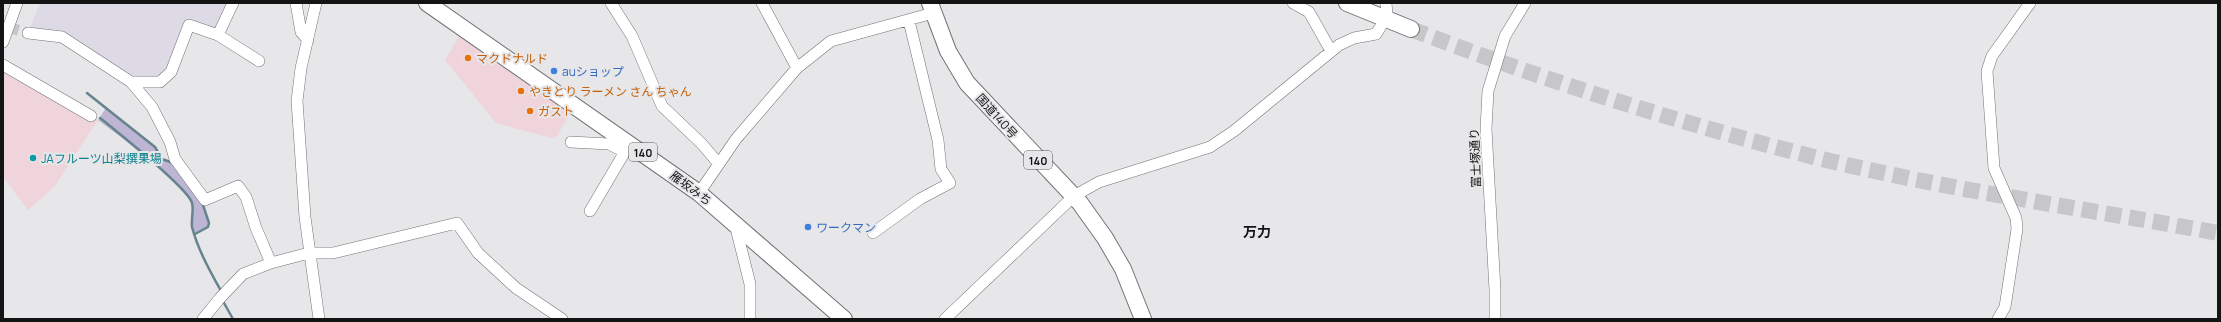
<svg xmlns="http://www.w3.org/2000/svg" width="2221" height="322" viewBox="0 0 2221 322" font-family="Manrope,'Noto Sans JP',sans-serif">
<rect width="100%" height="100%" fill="#e7e6e9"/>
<path fill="#efd5db" d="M 464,28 L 575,105 L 557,136 L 551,138 L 496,123 L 445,60 Z
M 3,65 L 98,120 L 54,187 L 28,210 L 3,177 Z"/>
<path fill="#dddae5" d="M 40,3 L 233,3 L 218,35 L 189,25 L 160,82 L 131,82 L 62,37 L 28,33 Z"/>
<path fill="#beb4d4" d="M 106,108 L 155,147 L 162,159 C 165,161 171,161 173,164 C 184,171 212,215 208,227 L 195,234 L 192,226 L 192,202 C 164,170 132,145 98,120 Z"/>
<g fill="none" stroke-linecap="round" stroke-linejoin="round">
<path stroke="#66848d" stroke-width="2.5" d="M 87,93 L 155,147 L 162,159 L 173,163
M 100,118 C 116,131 188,188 192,203 C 194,210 191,219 192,227 C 198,250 210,271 221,291
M 195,234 L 208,227 L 209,223 L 202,202
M 224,303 L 233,319"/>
<path stroke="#c7c6c9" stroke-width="11" stroke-dasharray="11 5.5" stroke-linecap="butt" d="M 8,27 L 28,33"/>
<path stroke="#c7c6c9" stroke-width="16" stroke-dasharray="16 8" stroke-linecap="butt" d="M 1411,29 C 1546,81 1685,125 1826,160 C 1955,191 2088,209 2218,233"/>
<g stroke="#737376" stroke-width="12">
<path id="minor" d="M 296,3 L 301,32 L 308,40
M 316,3 L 301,68 L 297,101 L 305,217 L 319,319
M 611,3 L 632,36 L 662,106 L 702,144 L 718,163
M 762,3 L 797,68
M 1293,3 L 1309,12 L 1331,51
M 1386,3 L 1387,14
M 28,33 L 62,37 L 131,82
M 218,35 L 233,3
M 3,42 L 17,3
M 259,61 L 218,35 L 189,25 L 171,72 L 160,82 L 131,82 L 152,107 L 170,142 L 175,159 L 205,200 L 238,186 L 246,197 L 256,228 L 271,263
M 3,65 L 91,116
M 571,142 L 609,144 L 625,152
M 699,193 L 736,139 L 797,68 L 831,41 L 933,13
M 590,211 L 630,143
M 735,224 L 750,284 L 750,319
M 873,233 L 920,199 L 950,183 L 941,169 L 938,140 L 909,21
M 203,319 L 220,298 L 243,274 L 271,263 L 309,253 L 333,253 L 457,223 L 478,253 L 516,288 L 562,319
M 945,319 L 1074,196 L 1099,182 L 1210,147 L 1234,131 L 1339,45 L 1354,38 L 1376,34 L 1381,26
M 1495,319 L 1495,290 L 1486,129 L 1488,91 L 1505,36 L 1525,3
M 1998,319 L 2005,307 L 2017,229 L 2016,218 L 1994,168 L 1987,71 L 1992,56 L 2030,3"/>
</g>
<g stroke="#737376" stroke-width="18">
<path id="highway" d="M 427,3 L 699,193 L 844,319
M 930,3 L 948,51 L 967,83 L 1080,203 L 1105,238 L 1123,269 L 1143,319
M 1347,3 L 1411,29"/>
</g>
<use href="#minor" stroke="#fff" stroke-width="11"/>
<use href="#highway" stroke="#fff" stroke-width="16"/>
</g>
<g fill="#e8710a" stroke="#e7e6e9" stroke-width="1.5">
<circle cx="468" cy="58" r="4"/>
<circle cx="521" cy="91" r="4"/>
<circle cx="530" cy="111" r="4"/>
</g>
<g fill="#3f7fe0" stroke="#e7e6e9" stroke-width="1.5">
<circle cx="554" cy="71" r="4"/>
<circle cx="808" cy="227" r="4"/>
</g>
<circle fill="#0f9aa8" stroke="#e7e6e9" stroke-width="1.5" cx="33" cy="158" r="4"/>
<g text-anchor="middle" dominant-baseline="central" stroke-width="4" stroke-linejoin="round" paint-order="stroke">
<g fill="#e7e6e9" stroke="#535355" stroke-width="1">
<rect x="629" y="143" width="28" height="18" rx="3"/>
<rect x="1024" y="151" width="28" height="18" rx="3"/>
</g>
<g font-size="11" font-weight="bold" fill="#141415">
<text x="643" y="152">140</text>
<text x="1038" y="160">140</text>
</g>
<g font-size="12" fill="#c56008" stroke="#e7e6e9" text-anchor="start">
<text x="476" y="58">マクドナルド</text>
<text x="529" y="91">やきとり ラーメン さん ちゃん</text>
<text x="538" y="111">ガスト</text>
</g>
<g font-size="12" fill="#366cbe" stroke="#e7e6e9" text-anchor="start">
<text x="562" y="71">auショップ</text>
<text x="816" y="227">ワークマン</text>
</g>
<g font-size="12" fill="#141415" stroke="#e7e6e9">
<text transform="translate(997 116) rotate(48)">国道140号</text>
<text transform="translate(1475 158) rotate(-92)">富士塚通り</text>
<text transform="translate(691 188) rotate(37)">雁坂みち</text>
</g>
<g font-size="12" fill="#0d838f" stroke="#e7e6e9" text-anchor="start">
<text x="41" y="158">JAフルーツ山梨撰果場</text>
</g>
<g font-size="14" font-weight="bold" fill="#141415" stroke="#e7e6e9">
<text x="1257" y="231">万力</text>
</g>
</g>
<rect width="2221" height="322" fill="none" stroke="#141415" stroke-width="8"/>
</svg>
